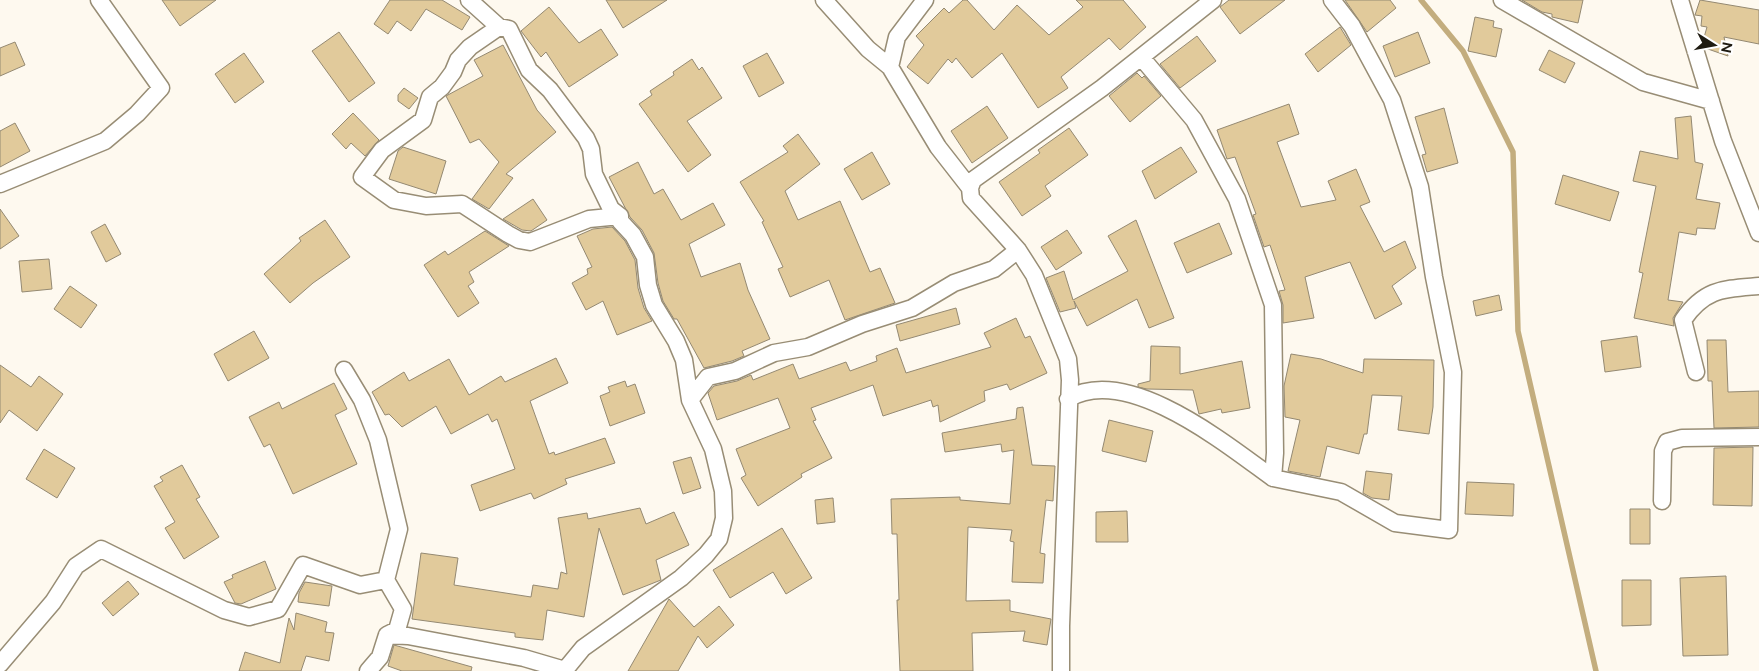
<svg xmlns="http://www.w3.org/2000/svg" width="1759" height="671" viewBox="0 0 1759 671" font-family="Figtree,sans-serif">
<rect width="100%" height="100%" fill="#fef9ef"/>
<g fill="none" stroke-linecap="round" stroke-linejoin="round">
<path stroke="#c3ad7e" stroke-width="5.5" d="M 1421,0 L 1463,51 L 1513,152 L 1518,331 L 1596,671"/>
</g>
<path fill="#e1ca9b" stroke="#948972" d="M 162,0 L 216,0 L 180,26 Z
M 390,0 L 442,0 L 470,17 L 462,30 L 426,9 L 411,31 L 397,21 L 388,34 L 374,24 Z
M 606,0 L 667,0 L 623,28 Z
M 963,0 L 967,0 L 994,30 L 1017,5 L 1049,35 L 1083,7 L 1076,0 L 1123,0 L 1146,27 L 1120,50 L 1109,38 L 1061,77 L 1068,88 L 1038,108 L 1002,53 L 972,78 L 956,58 L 952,63 L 948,59 L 928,84 L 907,67 L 924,45 L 916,36 L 944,8 L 949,13 Z
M 1229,0 L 1285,0 L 1240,34 L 1220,7 Z
M 1345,0 L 1390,0 L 1396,8 L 1367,32 Z
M 1522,0 L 1583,0 L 1578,23 L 1552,17 L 1552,14 L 1542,12 Z
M 1700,0 L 1759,10 L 1759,44 L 1724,37 L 1728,56 L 1705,48 L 1703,41 L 1707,27 L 1701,26 L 1702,16 L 1695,15 Z
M 549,7 L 579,43 L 601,29 L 618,55 L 569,87 L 546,52 L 541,57 L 521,31 Z
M 1475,17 L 1494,21 L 1493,27 L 1502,29 L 1496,57 L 1468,51 Z
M 1340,27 L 1351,45 L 1318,72 L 1305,54 Z
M 339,32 L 375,83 L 349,102 L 312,51 Z
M 1418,32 L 1430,63 L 1395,77 L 1383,46 Z
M 1197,36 L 1216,61 L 1180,88 L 1160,64 Z
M 15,42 L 25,65 L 0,76 L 0,48 Z
M 503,45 L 537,110 L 556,132 L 506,174 L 513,178 L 489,209 L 472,199 L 499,162 L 479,139 L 470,143 L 446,96 L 483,76 L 474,60 Z
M 1549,50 L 1575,63 L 1565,83 L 1539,70 Z
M 244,53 L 264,82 L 235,103 L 215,74 Z
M 767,53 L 784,83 L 759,97 L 743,66 Z
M 692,59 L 699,70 L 702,67 L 722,98 L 687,121 L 711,155 L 688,172 L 639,104 L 652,95 L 650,91 L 674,75 L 673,72 Z
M 1137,73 L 1142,78 L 1144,76 L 1161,96 L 1130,122 L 1109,96 Z
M 404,88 L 418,98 L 409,109 L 398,101 L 398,95 Z
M 1289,104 L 1299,134 L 1277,142 L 1301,207 L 1336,200 L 1328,181 L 1356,169 L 1370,202 L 1360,206 L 1384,252 L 1405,241 L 1416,268 L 1392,286 L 1402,304 L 1375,319 L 1350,262 L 1305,277 L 1314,318 L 1283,323 L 1283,305 L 1279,291 L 1285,290 L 1270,245 L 1264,247 L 1253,215 L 1256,214 L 1235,157 L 1227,159 L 1217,130 Z
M 987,106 L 1008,138 L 972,163 L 951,131 Z
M 1444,108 L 1458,163 L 1427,172 L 1422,155 L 1426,154 L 1415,117 Z
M 353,113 L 379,140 L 365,156 L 351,143 L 346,149 L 332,134 Z
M 1691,116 L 1695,162 L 1703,164 L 1696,199 L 1720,203 L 1715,229 L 1697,228 L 1696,235 L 1679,232 L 1668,300 L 1683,302 L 1673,318 L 1674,326 L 1634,318 L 1643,273 L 1639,272 L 1656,186 L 1633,181 L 1640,151 L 1678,159 L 1675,118 Z
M 15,123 L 30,151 L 0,167 L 0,131 Z
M 1069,128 L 1088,155 L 1045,186 L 1051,196 L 1022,216 L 999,182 L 1040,153 L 1038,150 Z
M 798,134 L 820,164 L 785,191 L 798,220 L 840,201 L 870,272 L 880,268 L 895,303 L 845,320 L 829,280 L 790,297 L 778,269 L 783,267 L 762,222 L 764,221 L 740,182 L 788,152 L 783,146 Z
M 403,147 L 446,161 L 436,194 L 389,179 L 398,151 Z
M 1181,147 L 1197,172 L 1155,199 L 1142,171 Z
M 872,152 L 890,184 L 862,200 L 844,169 Z
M 638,162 L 654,194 L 663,189 L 681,220 L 713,203 L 725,225 L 689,244 L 701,277 L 740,263 L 748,290 L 770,339 L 742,351 L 744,356 L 732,361 L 704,368 L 677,319 L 674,319 L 663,301 L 658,283 L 654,253 L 642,230 L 630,217 L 609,177 Z
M 1563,175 L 1619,192 L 1610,221 L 1555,204 Z
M 533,199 L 547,220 L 531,231 L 522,230 L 503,219 Z
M 0,209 L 19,236 L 0,249 Z
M 325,220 L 350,257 L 313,283 L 290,303 L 264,274 L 301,241 L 299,238 Z
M 1136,220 L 1174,318 L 1149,328 L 1137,299 L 1087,326 L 1074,301 L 1076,308 L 1060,312 L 1046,278 L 1064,271 L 1073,300 L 1128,271 L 1108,236 Z
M 1219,223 L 1232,254 L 1187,273 L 1174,243 Z
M 105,224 L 121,254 L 106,262 L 91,232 Z
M 612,227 L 625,241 L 635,260 L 638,288 L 644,308 L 652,321 L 617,335 L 603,301 L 586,310 L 572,283 L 588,274 L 587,269 L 592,267 L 577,236 L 593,229 Z
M 1067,230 L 1082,253 L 1056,270 L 1041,247 Z
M 485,231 L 509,246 L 469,272 L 474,282 L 468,286 L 479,303 L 458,317 L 424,265 L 445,251 L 448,255 Z
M 49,259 L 52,289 L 22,292 L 19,261 Z
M 70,286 L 97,305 L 81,328 L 54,309 Z
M 1499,295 L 1502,310 L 1476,316 L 1473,301 Z
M 956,308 L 960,324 L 900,341 L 896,325 Z
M 1016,318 L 1025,338 L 1030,336 L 1047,373 L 1010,390 L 1007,384 L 984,391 L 985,401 L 940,422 L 938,405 L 933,407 L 931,400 L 883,416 L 873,385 L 811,408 L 816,420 L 813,421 L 832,458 L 801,474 L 802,477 L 758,506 L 741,478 L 746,475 L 736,449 L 790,428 L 778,398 L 717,420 L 708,393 L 714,386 L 737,381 L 751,375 L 753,380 L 793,364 L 799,379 L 846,362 L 850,371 L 877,361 L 876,356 L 897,348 L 906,373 L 991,347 L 984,333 Z
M 254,331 L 269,358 L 228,381 L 214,354 Z
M 1637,336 L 1641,367 L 1605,372 L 1601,341 Z
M 1707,340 L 1726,340 L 1728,392 L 1759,391 L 1759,427 L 1714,428 L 1712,381 L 1708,381 Z
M 1151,346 L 1180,347 L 1180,374 L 1242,361 L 1250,408 L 1222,413 L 1221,409 L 1199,414 L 1193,390 L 1147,389 L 1138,387 L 1138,384 L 1150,381 Z
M 1291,354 L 1321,359 L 1363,373 L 1364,359 L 1434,360 L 1433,407 L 1429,434 L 1398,430 L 1402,396 L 1372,395 L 1367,434 L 1364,434 L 1359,454 L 1327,446 L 1320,477 L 1288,471 L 1300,420 L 1285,417 L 1284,386 Z
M 556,358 L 568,383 L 530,401 L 549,454 L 554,452 L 555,455 L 605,438 L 615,463 L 565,479 L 567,484 L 534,499 L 531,493 L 480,511 L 471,485 L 515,469 L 497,419 L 492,422 L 488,414 L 451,434 L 436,406 L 402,427 L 389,414 L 385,415 L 372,392 L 404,372 L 409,381 L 449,359 L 469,395 L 501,376 L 505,382 Z
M 0,365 L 31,387 L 39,376 L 63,394 L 37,431 L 9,410 L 0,423 Z
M 625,381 L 627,387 L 635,384 L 645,413 L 610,426 L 600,396 L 610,392 L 608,387 Z
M 334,383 L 347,409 L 335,415 L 357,464 L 293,494 L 270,444 L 264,447 L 249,417 L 279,402 L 282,409 Z
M 1023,407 L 1032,465 L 1055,466 L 1053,501 L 1046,500 L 1040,553 L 1045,554 L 1043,583 L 1012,582 L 1014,542 L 1010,541 L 1012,530 L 968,527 L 966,601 L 1010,600 L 1010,611 L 1051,619 L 1047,645 L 1023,641 L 1025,631 L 972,633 L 973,671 L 900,671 L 897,600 L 899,600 L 897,534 L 892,534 L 891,499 L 960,497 L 960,500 L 1010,504 L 1014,450 L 1002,452 L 1001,444 L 945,452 L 942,433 L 1016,419 L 1017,408 Z
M 1109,420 L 1153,431 L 1146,462 L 1102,451 Z
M 1753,447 L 1752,506 L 1713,505 L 1714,448 Z
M 44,449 L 75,468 L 57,498 L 26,479 Z
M 691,457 L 701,488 L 683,494 L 673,462 Z
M 182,465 L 200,497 L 196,499 L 219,537 L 184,559 L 165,528 L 175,522 L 154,486 L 163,481 L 160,477 Z
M 1366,471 L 1392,474 L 1389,500 L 1372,498 L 1363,493 Z
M 1467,482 L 1514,484 L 1513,516 L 1465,514 Z
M 833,498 L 835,522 L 817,524 L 815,500 Z
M 640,508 L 646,524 L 674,512 L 689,545 L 656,560 L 661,580 L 623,595 L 599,528 L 584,617 L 547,610 L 543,640 L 515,637 L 515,633 L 412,619 L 421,553 L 458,558 L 454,585 L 531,597 L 533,585 L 558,589 L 561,572 L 567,574 L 558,518 L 587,513 L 588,519 Z
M 1630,509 L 1650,509 L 1650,544 L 1630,544 Z
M 1127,511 L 1128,542 L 1096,542 L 1096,512 Z
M 782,528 L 812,578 L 786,594 L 773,572 L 730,598 L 713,570 Z
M 265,561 L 276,589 L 241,604 L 235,603 L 224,582 L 233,578 L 232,575 Z
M 1726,576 L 1728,655 L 1683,656 L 1680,578 Z
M 1622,580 L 1651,580 L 1651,625 L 1622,626 Z
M 128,581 L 139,594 L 113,616 L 102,603 Z
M 305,582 L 332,586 L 329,606 L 298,602 L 299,593 Z
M 669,599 L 694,627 L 719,606 L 734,625 L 707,648 L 698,636 L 678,671 L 628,671 Z
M 296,613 L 327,622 L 325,632 L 334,633 L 329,661 L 306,656 L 301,671 L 239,671 L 245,652 L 280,663 L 289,618 L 294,630 Z
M 394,645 L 472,667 L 471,671 L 402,671 L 388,666 Z"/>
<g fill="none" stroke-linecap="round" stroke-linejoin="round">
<g stroke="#988d75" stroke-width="19">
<path id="street" d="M 469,0 L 499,27
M 824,0 L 868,49 L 890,67 L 938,147 L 970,188 L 971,198 L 1018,250 L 1034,275 L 1068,359 L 1070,380 L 1061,626 L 1061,671
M 1502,0 L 1643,82 L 1711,101
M 1680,0 L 1723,141 L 1759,233
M 890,67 L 897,37 L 925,0
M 0,184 L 105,141 L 137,114 L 161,88 L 99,0
M 970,188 L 973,180 L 1102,88 L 1213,0
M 344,370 L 362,400 L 378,440 L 399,529 L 386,580 L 403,609 L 397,630 L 387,635 L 380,657 L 368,671
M 1696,372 L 1683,320 C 1705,288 1724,289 1759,286
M 1068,399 C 1127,363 1227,445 1273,478 L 1275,453 L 1273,305 L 1237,199 L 1194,120 L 1141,57
M 690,400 L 708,377 L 735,371 L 774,353 L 808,347 L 862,324 L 912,308 L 954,283 L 994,269 L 1018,250
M 1273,478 L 1341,492 L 1395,523 L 1449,530 L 1453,372 L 1434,277 L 1420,187 L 1392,100 L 1352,26 L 1332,0
M 1662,501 L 1663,451 L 1667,442 L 1682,438 L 1759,437
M 387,635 L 408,636 L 524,658 L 565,670
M 0,664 L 53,602 L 76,566 L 101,549 L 224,610 L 249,617 L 278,609 L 303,565 L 360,585 L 386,580
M 564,671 L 583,648 L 681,578 L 706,555 L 719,539 L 724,518 L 723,491 L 713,449 L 690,400 L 684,360 L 676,341 L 654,305 L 648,285 L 645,257 L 633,235 L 620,221 L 620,216 L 611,209 L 594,174 L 591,149 L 586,138 L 550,90 L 529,70 L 509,29 L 499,27 L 470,47 L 458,60 L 453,72 L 442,87 L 430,97 L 423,120 L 382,150 L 362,177 L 394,200 L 426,206 L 462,204 L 508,234 L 519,240 L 530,242 L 589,219 L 620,216"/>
</g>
<use href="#street" stroke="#fff" stroke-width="16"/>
</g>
<g transform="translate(1714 45) rotate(101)" stroke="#ffffff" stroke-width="4" paint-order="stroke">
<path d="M0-4L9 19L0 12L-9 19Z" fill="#1f1b11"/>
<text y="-8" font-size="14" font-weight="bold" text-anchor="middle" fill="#1f1b11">N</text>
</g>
</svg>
